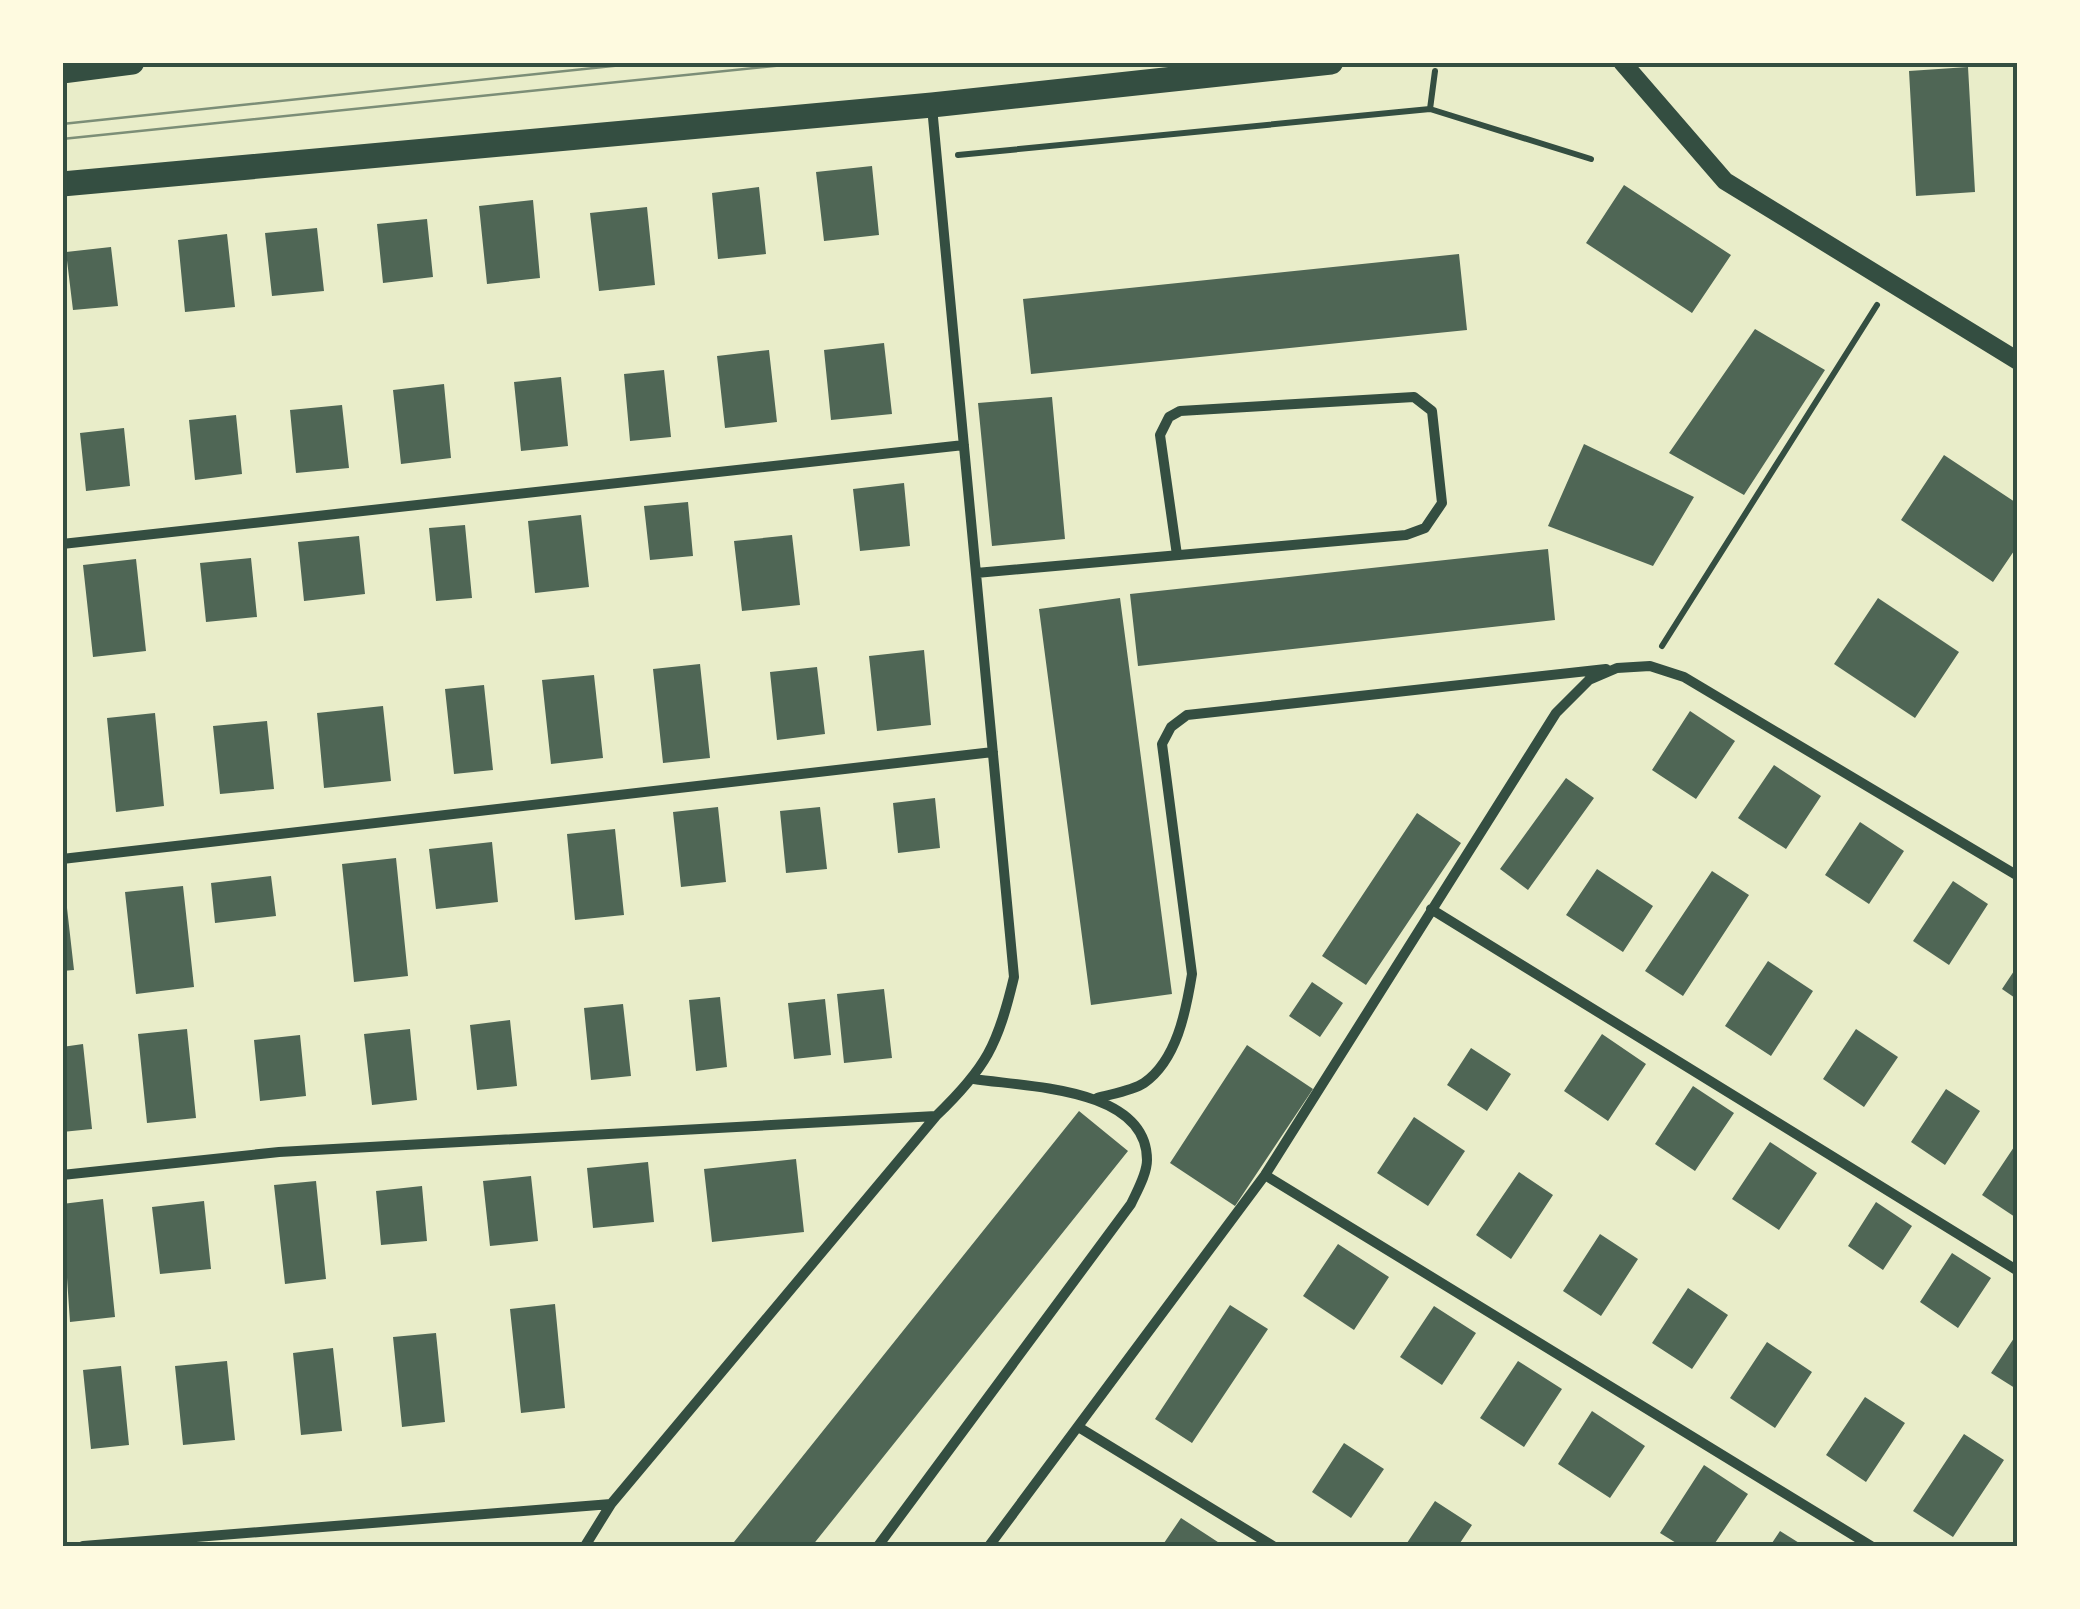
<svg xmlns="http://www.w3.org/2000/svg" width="2080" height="1609" viewBox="0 0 2080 1609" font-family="'IBM Plex Sans',sans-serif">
<rect width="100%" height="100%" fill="#e9edc9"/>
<path fill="#4f6655" d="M 1968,67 L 1975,192 L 1916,196 L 1909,71 Z
M 872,166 L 879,235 L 824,241 L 816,172 Z
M 1624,185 L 1731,255 L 1692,313 L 1586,243 Z
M 759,187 L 766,254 L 718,259 L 712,193 Z
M 533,200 L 540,278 L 487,284 L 479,206 Z
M 647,207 L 655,285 L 599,291 L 590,213 Z
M 427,219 L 433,277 L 383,283 L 377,224 Z
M 317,228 L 324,291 L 272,296 L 265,233 Z
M 227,234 L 235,307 L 185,312 L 178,240 Z
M 111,247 L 118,306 L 73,310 L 66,252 Z
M 1459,254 L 1467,330 L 1031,374 L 1023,299 Z
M 1755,329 L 1825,370 L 1744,495 L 1669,453 Z
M 884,343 L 892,414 L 831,420 L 824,350 Z
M 769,350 L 777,422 L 725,428 L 717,356 Z
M 664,370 L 671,437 L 630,441 L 624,374 Z
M 561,377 L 568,446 L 521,451 L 514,382 Z
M 444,384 L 451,458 L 401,464 L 393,390 Z
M 1052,397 L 1065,539 L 992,546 L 978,403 Z
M 342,405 L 349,468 L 296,473 L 290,410 Z
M 236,415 L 242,474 L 195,480 L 189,420 Z
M 124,428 L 130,486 L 86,491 L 80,433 Z
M 1584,444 L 1694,497 L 1653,566 L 1548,526 Z
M 1944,455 L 2018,504 L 2018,545 L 1993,582 L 1901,520 Z
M 904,483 L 910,546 L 860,551 L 853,489 Z
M 688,502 L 693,556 L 650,560 L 644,506 Z
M 581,515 L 589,587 L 535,593 L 528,521 Z
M 465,525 L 472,598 L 436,601 L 429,528 Z
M 792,535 L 800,605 L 742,611 L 734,541 Z
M 359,536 L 365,594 L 304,601 L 298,542 Z
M 1548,549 L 1555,620 L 1138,666 L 1130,594 Z
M 251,558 L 257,617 L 206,622 L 200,563 Z
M 136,559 L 146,651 L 93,657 L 83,565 Z
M 1120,598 L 1172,994 L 1091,1005 L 1039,609 Z
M 1878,598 L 1959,652 L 1915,718 L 1834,664 Z
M 924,650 L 931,725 L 877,731 L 869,656 Z
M 700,664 L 710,758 L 663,763 L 653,669 Z
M 817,667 L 825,734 L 777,740 L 770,672 Z
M 594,675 L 603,758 L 551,764 L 542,680 Z
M 484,685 L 493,770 L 454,774 L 445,689 Z
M 383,706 L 391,781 L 324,788 L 317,713 Z
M 1690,711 L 1735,741 L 1696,799 L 1652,770 Z
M 155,713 L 164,806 L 116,812 L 107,718 Z
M 267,721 L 274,789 L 220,794 L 213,726 Z
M 1774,765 L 1821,796 L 1786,849 L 1738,818 Z
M 1566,778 L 1594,798 L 1528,890 L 1500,869 Z
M 935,798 L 940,848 L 898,853 L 893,803 Z
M 718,807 L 726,882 L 681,887 L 673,812 Z
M 820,807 L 827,869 L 786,873 L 780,811 Z
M 1417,813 L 1461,843 L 1366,985 L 1322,956 Z
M 1860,822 L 1904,851 L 1869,904 L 1825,875 Z
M 615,829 L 624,915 L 575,920 L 567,834 Z
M 492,842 L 498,902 L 436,909 L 429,849 Z
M 396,858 L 408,976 L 354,982 L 342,864 Z
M 1597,869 L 1653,906 L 1623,952 L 1566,915 Z
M 1712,871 L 1749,895 L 1683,996 L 1645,971 Z
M 271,876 L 276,916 L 215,923 L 211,883 Z
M 1953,881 L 1988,904 L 1949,965 L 1913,941 Z
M 183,886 L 194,987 L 136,994 L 125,892 Z
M 62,908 L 67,908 L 74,970 L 62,971 Z
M 1768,961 L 1813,991 L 1771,1056 L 1725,1026 Z
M 2018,965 L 2018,1000 L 2002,989 Z
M 1312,982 L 1343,1003 L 1320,1037 L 1289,1016 Z
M 884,989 L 892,1058 L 844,1063 L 837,994 Z
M 720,997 L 727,1067 L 696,1071 L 689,1000 Z
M 825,999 L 831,1055 L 794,1059 L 788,1003 Z
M 623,1004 L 631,1076 L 591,1080 L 584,1008 Z
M 510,1020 L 517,1086 L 477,1090 L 470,1025 Z
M 187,1029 L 196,1118 L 147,1123 L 138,1034 Z
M 410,1029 L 417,1100 L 372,1105 L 364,1034 Z
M 1856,1029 L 1898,1057 L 1864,1107 L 1823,1079 Z
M 1602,1034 L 1646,1064 L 1608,1121 L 1564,1091 Z
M 300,1035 L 306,1096 L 260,1101 L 254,1040 Z
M 83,1044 L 92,1129 L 62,1132 L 62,1047 Z
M 1247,1045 L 1313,1089 L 1235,1206 L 1170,1163 Z
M 1471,1048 L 1511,1074 L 1487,1111 L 1447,1085 Z
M 1693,1086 L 1734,1113 L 1695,1171 L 1655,1144 Z
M 1946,1089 L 1980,1111 L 1945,1165 L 1911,1142 Z
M 1079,1111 L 1128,1151 L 812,1546 L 740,1546 L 734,1542 Z
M 1414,1117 L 1465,1151 L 1428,1206 L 1377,1173 Z
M 2018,1141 L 2018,1219 L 1982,1195 Z
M 1770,1142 L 1817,1173 L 1779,1230 L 1732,1199 Z
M 796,1159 L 804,1232 L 712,1242 L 704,1169 Z
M 648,1162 L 654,1222 L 593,1228 L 587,1168 Z
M 1519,1172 L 1553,1195 L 1511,1259 L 1476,1235 Z
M 531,1176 L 538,1241 L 490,1246 L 483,1181 Z
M 316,1181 L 326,1279 L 285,1284 L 274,1185 Z
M 422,1186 L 427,1241 L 381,1245 L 376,1191 Z
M 103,1199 L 115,1317 L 70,1322 L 62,1204 Z
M 204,1201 L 211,1269 L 160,1274 L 152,1207 Z
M 1876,1202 L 1912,1226 L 1883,1270 L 1848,1246 Z
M 1600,1234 L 1638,1259 L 1601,1316 L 1563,1291 Z
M 1338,1244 L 1389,1277 L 1354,1330 L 1303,1296 Z
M 1952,1253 L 1991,1278 L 1958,1328 L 1920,1302 Z
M 1688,1288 L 1728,1315 L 1692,1369 L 1652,1343 Z
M 555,1304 L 565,1408 L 521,1413 L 510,1309 Z
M 1230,1305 L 1268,1329 L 1192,1443 L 1155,1419 Z
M 1434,1306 L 1476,1333 L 1442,1385 L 1400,1357 Z
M 2018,1332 L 2018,1390 L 1991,1373 Z
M 436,1333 L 445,1422 L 402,1427 L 393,1337 Z
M 1767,1342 L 1812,1372 L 1775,1428 L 1730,1398 Z
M 333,1348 L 342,1431 L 301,1435 L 293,1353 Z
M 227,1361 L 235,1440 L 183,1445 L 175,1366 Z
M 1518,1361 L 1562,1389 L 1524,1447 L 1480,1418 Z
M 121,1366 L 129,1445 L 91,1449 L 83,1370 Z
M 1865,1397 L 1905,1423 L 1866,1482 L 1826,1455 Z
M 1592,1411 L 1645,1446 L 1610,1498 L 1558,1464 Z
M 1964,1434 L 2004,1460 L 1953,1537 L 1913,1511 Z
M 1344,1443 L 1384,1469 L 1351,1518 L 1312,1492 Z
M 1704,1465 L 1748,1494 L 1713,1546 L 1681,1546 L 1660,1533 Z
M 1435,1501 L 1472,1525 L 1458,1546 L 1405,1546 Z
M 1181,1518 L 1224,1546 L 1162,1546 Z
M 1780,1531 L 1804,1546 L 1770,1546 Z"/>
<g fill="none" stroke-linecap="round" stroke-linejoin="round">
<path stroke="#344e41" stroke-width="6" d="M 1430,109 L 1435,71
M 958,155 L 1430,109 L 1591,159
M 1662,646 L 1877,305"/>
<path stroke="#344e41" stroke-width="10" d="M 62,544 L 964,445
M 976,573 L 1406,535 L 1425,528 L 1442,503 L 1432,411 L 1414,397 L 1180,411 L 1169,417 L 1160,435 L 1177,555
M 62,859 L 993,752
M 1431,909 L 2018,1271
M 1097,1098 C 1111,1094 1132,1091 1144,1083 C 1177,1060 1186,1011 1192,974 L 1162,744 L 1171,727 L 1187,715 L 1606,669
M 62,1175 L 279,1152 L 936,1116
M 1265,1175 L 1871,1546
M 1080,1428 L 1273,1546
M 83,1546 L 611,1504
M 585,1546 L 611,1504 L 936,1116 C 986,1068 998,1045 1014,977 L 932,107
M 878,1546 L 1131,1204 C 1137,1191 1147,1174 1147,1160 C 1147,1087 1026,1087 974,1079
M 989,1546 L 1265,1175 L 1556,713 L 1589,680 L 1617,668 L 1650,666 L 1684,677 L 2018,876"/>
<path stroke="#344e41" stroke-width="18" d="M 1622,62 L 1725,181 L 2018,361"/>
<path stroke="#344e41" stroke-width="25" d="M 62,71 L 132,62
M 62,184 L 932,105 L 1331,62"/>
<path stroke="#7c8e77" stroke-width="2.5" d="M 62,124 L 651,62
M 62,139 L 813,62"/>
</g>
<rect width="2080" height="1609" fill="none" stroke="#fefae0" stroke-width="130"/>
<rect x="65" y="65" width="1950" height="1479" fill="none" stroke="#344e41" stroke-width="4"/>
</svg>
